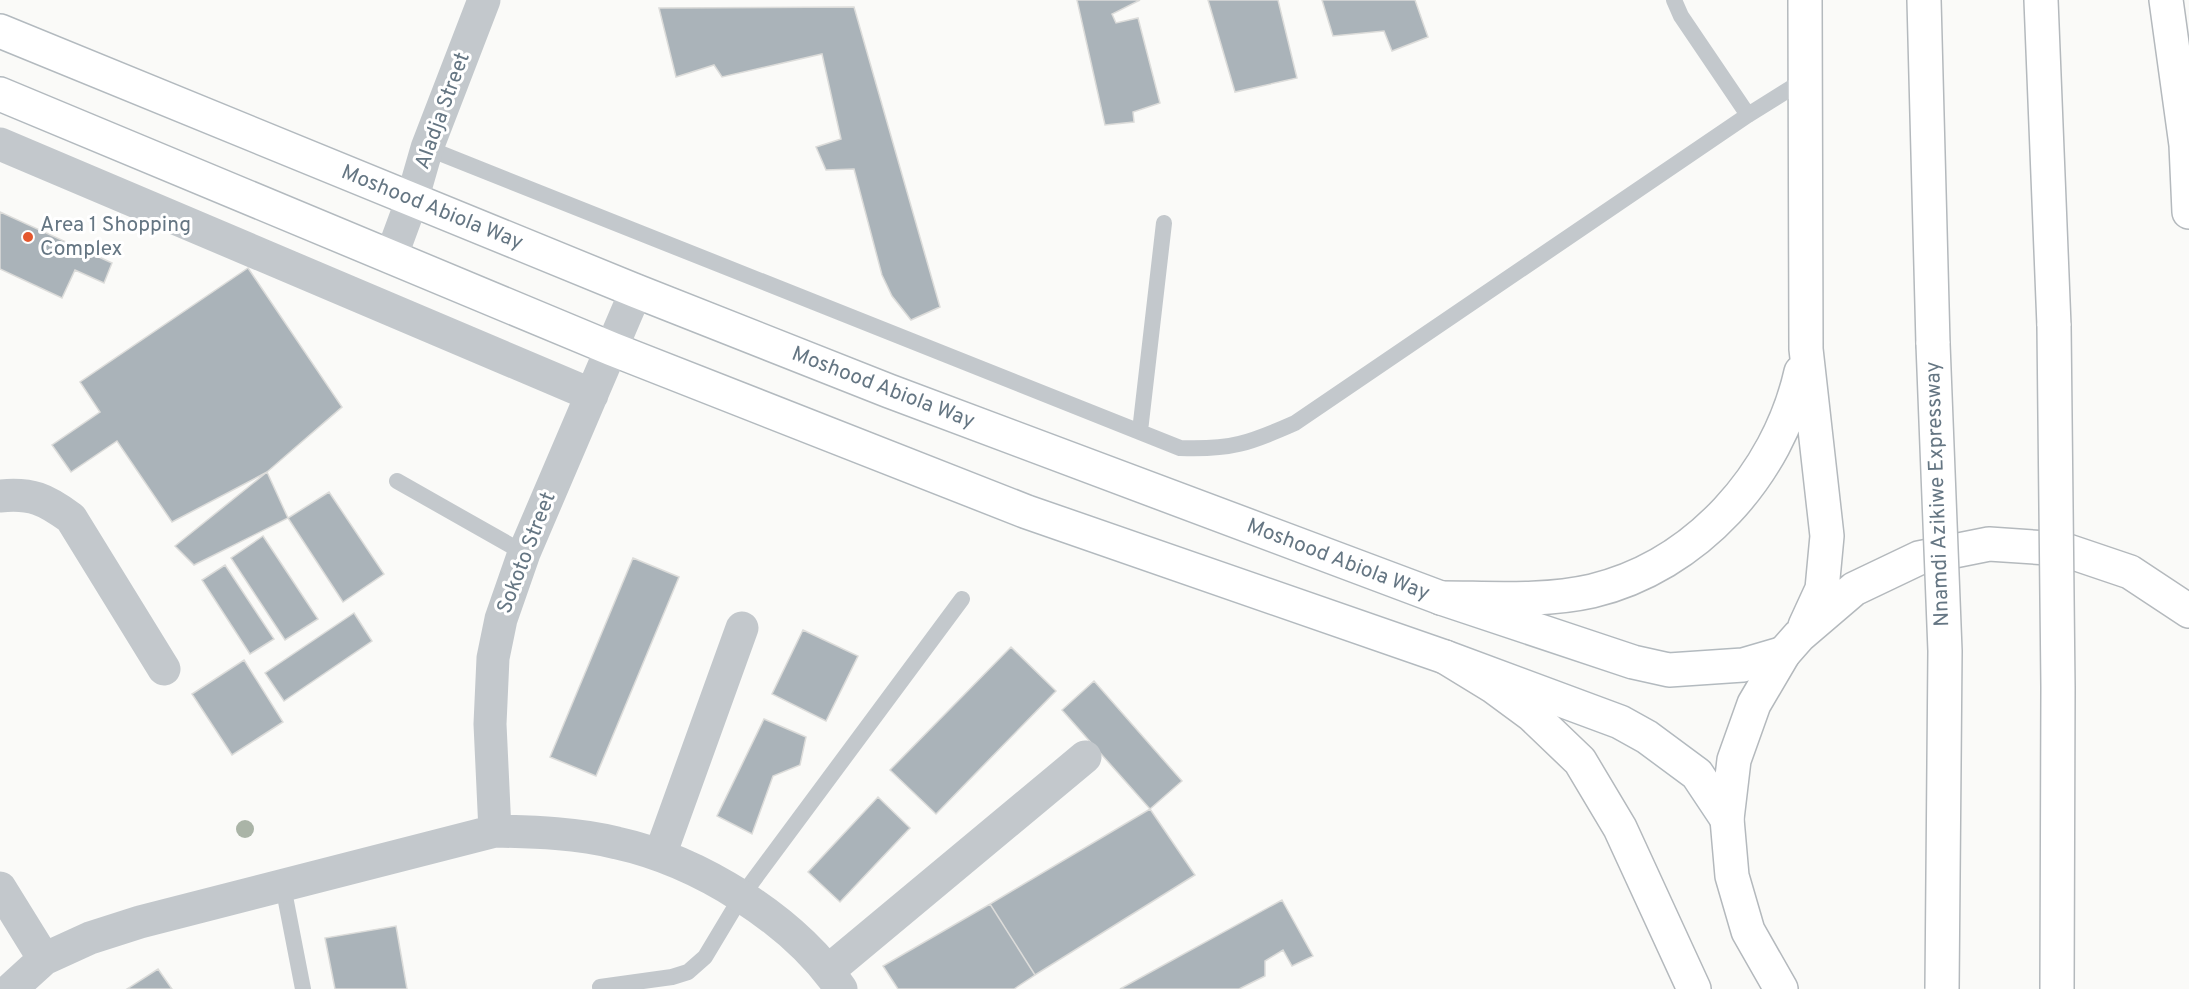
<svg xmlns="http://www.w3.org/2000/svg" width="2189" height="989" viewBox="0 0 2189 989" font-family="Overpass,sans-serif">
<rect width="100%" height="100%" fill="#fafaf8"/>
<path fill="#aab3b9" stroke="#dcdcda" stroke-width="1.5" d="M 1077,0 L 1140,0 L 1112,14 L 1116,23 L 1138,18 L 1160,103 L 1133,112 L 1134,122 L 1105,125 Z
M 1208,0 L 1278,0 L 1297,78 L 1235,92 Z
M 1322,0 L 1415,0 L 1428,37 L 1392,51 L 1384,31 L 1333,36 Z
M 854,7 L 940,307 L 911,320 L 892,296 L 882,275 L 854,169 L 826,170 L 816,147 L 841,139 L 822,54 L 722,77 L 714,65 L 676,77 L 659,8 Z
M 0,212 L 112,263 L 104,283 L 75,270 L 62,298 L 0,269 Z
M 248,268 L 342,407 L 267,472 L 172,522 L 117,441 L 71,472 L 52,445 L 100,412 L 80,382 Z
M 267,472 L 288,518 L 194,565 L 175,546 Z
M 329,492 L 384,574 L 343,602 L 288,518 Z
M 263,536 L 318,619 L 285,640 L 231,558 Z
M 633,558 L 679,577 L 596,776 L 550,757 Z
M 225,565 L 274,639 L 250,654 L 202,580 Z
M 354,613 L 372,641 L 284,701 L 265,673 Z
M 803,630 L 858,656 L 826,721 L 772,694 Z
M 1011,647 L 1056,691 L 936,814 L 890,770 Z
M 244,660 L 283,722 L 232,755 L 192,694 Z
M 1094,681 L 1182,781 L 1150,809 L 1062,710 Z
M 764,719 L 806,737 L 800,765 L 773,776 L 752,834 L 717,816 Z
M 878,797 L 910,828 L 840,902 L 808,872 Z
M 1150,809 L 1195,875 L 1035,975 L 990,904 Z
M 1282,900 L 1313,956 L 1292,966 L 1283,950 L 1265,961 L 1265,976 L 1239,989 L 1120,989 Z
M 990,904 L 1035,975 L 1014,989 L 898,989 L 883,966 Z
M 396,926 L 407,989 L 335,989 L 325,938 Z
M 158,969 L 172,989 L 127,989 Z"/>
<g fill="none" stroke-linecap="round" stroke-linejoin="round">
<g stroke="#b3babf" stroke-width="36">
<path id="secondary" d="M 0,31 L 636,291 L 889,391 L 1441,598 L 1633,662 L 1669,670 L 1743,665 L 1784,653
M 0,94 L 612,349 L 1027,512 L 1445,657 L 1620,722 L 1647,737 L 1697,774 L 1727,819"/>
</g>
<g stroke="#b4b9bd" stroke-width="36">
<path id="highway" d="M 1924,0 L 1933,344
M 2041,0 L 2054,326
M 2166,0 L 2186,145 L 2189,212
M 1441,598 C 1491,598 1543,602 1592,591 C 1696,566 1778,475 1801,372
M 1805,626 L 1822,589 L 1827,536 L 1806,349 L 1805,0
M 1445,657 L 1494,687 L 1532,715 L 1580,761 L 1620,828 L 1694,989
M 1781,989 L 1748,931 L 1732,876 L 1727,819 L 1734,760 L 1754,704 L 1784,653 L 1799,636 L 1854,589 L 1919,558 L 1989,544 L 2062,549 L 2130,572 L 2189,611"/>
</g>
<path stroke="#c3c8cc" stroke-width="16" d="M 1674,0 L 1681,16 L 1748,115
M 427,148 L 1180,448 C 1231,450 1250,443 1295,423 L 1748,115 L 1804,80
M 1140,431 L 1164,223
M 397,481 L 524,553
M 283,886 L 303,989
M 600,987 L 672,977 L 688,972 L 705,957 L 741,897 L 962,599"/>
<path stroke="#c3c8cc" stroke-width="33" d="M 0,144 L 592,395
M 391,257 L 412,200 L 427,148 L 484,0
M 0,496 C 32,493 45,499 71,518 L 164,669
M 495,831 L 490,724 L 493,658 L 501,619 L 524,553 L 636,291
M 660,855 L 742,628
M 0,888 L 44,959
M 828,971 L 1085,757
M 11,989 L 44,959 L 90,938 L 140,922 L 495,831 C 535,832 577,833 617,843 C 699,861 793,919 841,989"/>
<use href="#secondary" stroke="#fff" stroke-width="33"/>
<use href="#highway" stroke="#fff" stroke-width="33"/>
<g stroke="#b4b9bd" stroke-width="36" stroke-linecap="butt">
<path id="highway-bridge" d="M 2054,326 L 2058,687 L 2057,989
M 1933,344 L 1945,651 L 1942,989"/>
</g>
<use href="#highway-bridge" stroke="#fff" stroke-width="33"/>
</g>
<circle fill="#aab4a7" cx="245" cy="829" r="9"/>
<circle fill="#e4572e" stroke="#fff" stroke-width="2" cx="28" cy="237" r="6"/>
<g text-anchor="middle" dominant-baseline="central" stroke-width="6" stroke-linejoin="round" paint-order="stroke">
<g font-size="21" fill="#657683" stroke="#fff">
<text transform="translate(443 111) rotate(-70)">Aladja Street</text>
<text transform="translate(432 208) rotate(22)">Moshood Abiola Way</text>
<text transform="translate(883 388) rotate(21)">Moshood Abiola Way</text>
<text transform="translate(1938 494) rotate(-92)">Nnamdi Azikiwe Expressway</text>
<text transform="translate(527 553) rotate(-69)">Sokoto Street</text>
<text transform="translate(1338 560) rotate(21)">Moshood Abiola Way</text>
</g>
<g font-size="21" fill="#657683" stroke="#fff" text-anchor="start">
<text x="40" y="225">Area 1 Shopping<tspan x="40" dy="24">Complex</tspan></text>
</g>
</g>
</svg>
